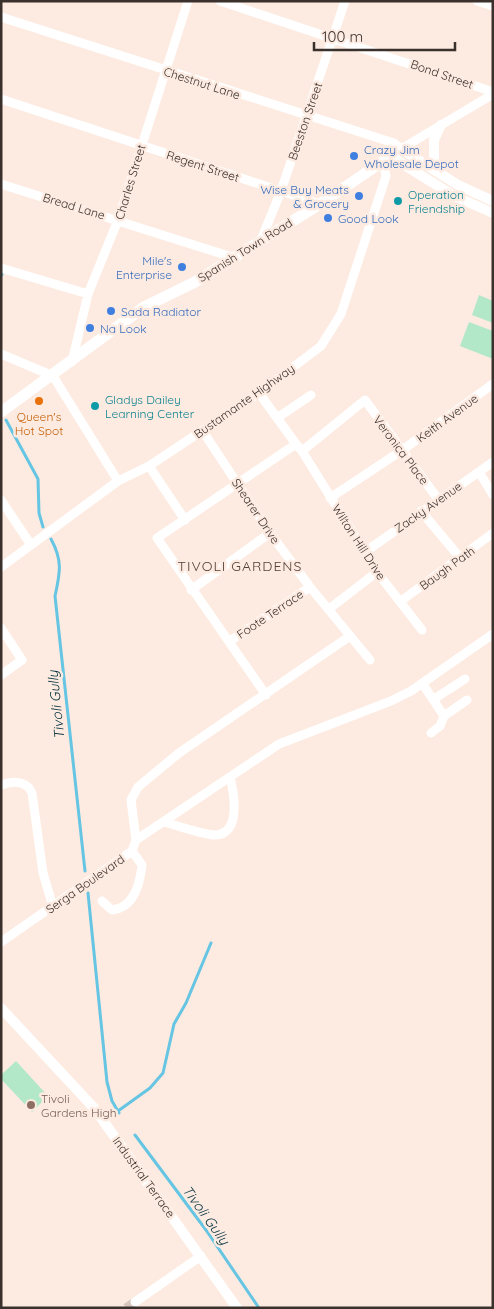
<svg xmlns="http://www.w3.org/2000/svg" width="494" height="1309" viewBox="0 0 494 1309" font-family="Quicksand,sans-serif">
<rect width="100%" height="100%" fill="#fdebe1"/>
<path fill="#b2e8c8" d="M 479,295 L 493,301 L 493,323 L 472,315 Z
M 469,322 L 493,331 L 493,359 L 460,346 Z
M 16,1061 L 48,1096 L 32,1112 L 1,1079 L 1,1075 Z"/>
<g fill="none" stroke-linecap="round" stroke-linejoin="round">
<path stroke="#65c5e2" stroke-width="3" d="M 1,276 L 2,274
M 6,420 L 38,479 L 39,513 L 43,527
M 51,539 C 63,561 60,573 55,596 L 85,871
M 88,893 L 107,1082 L 112,1101 L 119,1113
M 118,1111 L 150,1088 L 163,1073 L 174,1024 L 186,1003 L 211,943
M 135,1135 L 206,1230 L 259,1308"/>
<path stroke="#d6c6bd" stroke-width="9" stroke-dasharray="9 4.5" stroke-linecap="butt" d="M 126,1308 L 135,1302"/>
<path stroke="#fff" stroke-width="9" d="M 220,1 L 493,92
M 477,1 L 493,6
M 1,17 L 394,143 L 401,149 L 493,94
M 1,99 L 320,204
M 1,184 L 232,257
M 261,240 L 281,191 L 345,1
M 1,268 L 88,294
M 1,354 L 53,376 L 118,481
M 72,362 L 88,294 L 118,220 L 188,1
M 259,393 L 296,444
M 277,418 L 311,395
M 202,430 L 270,533 L 310,587 L 370,660
M 302,451 L 377,572 L 422,630
M 149,466 L 185,520
M 479,472 L 493,495
M 330,498 L 401,451 L 493,384
M 1,500 L 31,545
M 421,511 L 461,559
M 365,552 L 493,462
M 1,567 L 118,481 L 149,466 L 259,393 L 321,346 L 341,314 L 386,176 L 383,161
M 191,590 L 270,533
M 401,601 L 493,533
M 329,609 L 377,572
M 1,628 L 22,660 L 1,675
M 230,641 L 310,587
M 422,683 L 444,716
M 266,695 L 157,538 L 296,444 L 302,451 L 365,400 L 438,499
M 434,699 L 465,679
M 431,733 L 440,726 L 444,716 L 467,700
M 1,785 C 13,780 27,781 32,793 L 43,873 L 53,907
M 164,822 C 179,826 197,833 213,835 C 242,837 234,793 230,777
M 136,840 L 279,744 L 391,701 L 411,691 L 493,634
M 102,901 L 112,910 C 134,908 140,884 142,865 L 132,851
M 1,942 L 132,851 L 136,840 L 131,800 L 138,787 L 179,753 L 350,636
M 135,1302 L 201,1256"/>
<path stroke="#fff" stroke-width="10" d="M 401,149 L 458,185 L 493,201
M 390,156 L 454,196 L 493,213
M 434,169 L 434,140 L 441,125
M 1,1008 L 94,1108 L 237,1308"/>
<path stroke="#fff" stroke-width="11" d="M 1,412 L 144,307 L 195,282 L 320,204 L 401,149"/>
</g>
<g fill="#3f7fe0" stroke="#fdebe1" stroke-width="2">
<circle cx="354" cy="156" r="5"/>
<circle cx="359" cy="196" r="5"/>
<circle cx="328" cy="218" r="5"/>
<circle cx="182" cy="267" r="5"/>
<circle cx="111" cy="311" r="5"/>
<circle cx="90" cy="328" r="5"/>
</g>
<g fill="#0f9aa8" stroke="#fdebe1" stroke-width="2">
<circle cx="398" cy="201" r="5"/>
<circle cx="95" cy="406" r="5"/>
</g>
<circle fill="#e8710a" stroke="#fdebe1" stroke-width="2" cx="39" cy="401" r="5"/>
<circle fill="#8d6e63" stroke="#fdebe1" stroke-width="2" cx="31" cy="1105" r="5"/>
<g text-anchor="middle" dominant-baseline="central" stroke-width="5" stroke-linejoin="round" paint-order="stroke">
<g font-size="12" fill="#3a312d" stroke="#fdebe1">
<text transform="translate(442 74) rotate(19)">Bond Street</text>
<text transform="translate(202 83) rotate(18)">Chestnut Lane</text>
<text transform="translate(305 121) rotate(-71)">Beeston Street</text>
<text transform="translate(203 166) rotate(18)">Regent Street</text>
<text transform="translate(130 182) rotate(-73)">Charles Street</text>
<text transform="translate(74 206) rotate(17)">Bread Lane</text>
<text transform="translate(245 250) rotate(-32)">Spanish Town Road</text>
<text transform="translate(244 401) rotate(-35)">Bustamante Highway</text>
<text transform="translate(447 418) rotate(-36)">Keith Avenue</text>
<text transform="translate(401 450) rotate(53)">Veronica Place</text>
<text transform="translate(428 507) rotate(-35)">Zacky Avenue</text>
<text transform="translate(256 511) rotate(56)">Shearer Drive</text>
<text transform="translate(359 542) rotate(57)">Wilton Hill Drive</text>
<text transform="translate(447 568) rotate(-36)">Baugh Path</text>
<text transform="translate(270 614) rotate(-34)">Foote Terrace</text>
<text transform="translate(85 884) rotate(-35)">Serga Boulevard</text>
<text transform="translate(144 1177) rotate(54)">Industrial Terrace</text>
</g>
<g font-size="12" fill="#366cbe" stroke="#fdebe1" text-anchor="start">
<text x="364" y="149">Crazy Jim<tspan x="364" dy="14">Wholesale Depot</tspan></text>
<text x="349" y="189" text-anchor="end">Wise Buy Meats<tspan x="349" dy="14">&amp; Grocery</tspan></text>
<text x="338" y="218">Good Look</text>
<text x="172" y="260" text-anchor="end">Mile's<tspan x="172" dy="14">Enterprise</tspan></text>
<text x="121" y="311">Sada Radiator</text>
<text x="100" y="328">Na Look</text>
</g>
<g font-size="12" fill="#0d838f" stroke="#fdebe1" text-anchor="start">
<text x="408" y="194">Operation<tspan x="408" dy="14">Friendship</tspan></text>
<text x="105" y="399">Gladys Dailey<tspan x="105" dy="14">Learning Center</tspan></text>
</g>
<g font-size="12" fill="#c56008" stroke="#fdebe1">
<text x="39" y="416">Queen's<tspan x="39" dy="14">Hot Spot</tspan></text>
</g>
<g font-size="12" fill="#785e54" stroke="#fdebe1" text-anchor="start">
<text x="41" y="1098">Tivoli<tspan x="41" dy="14">Gardens High</tspan></text>
</g>
<g font-size="14" letter-spacing="1" fill="#544238" stroke="#fdebe1">
<text x="240" y="566">TIVOLI GARDENS</text>
</g>
<g font-size="14" font-style="italic" fill="#083642" stroke="#fdebe1">
<text transform="translate(56 705) rotate(-96)">Tivoli Gully</text>
<text transform="translate(206 1215) rotate(54)">Tivoli Gully</text>
</g>
</g>
<rect width="494" height="1309" fill="none" stroke="#3a312d" stroke-width="5"/>
<path d="M314 42v8h141v-8" fill="none" stroke="#3a312d" stroke-width="2.5"/>
<text x="322" y="42" font-size="15" fill="#3a312d" stroke="#fdebe1" stroke-width="4" paint-order="stroke">100 m</text>
</svg>
